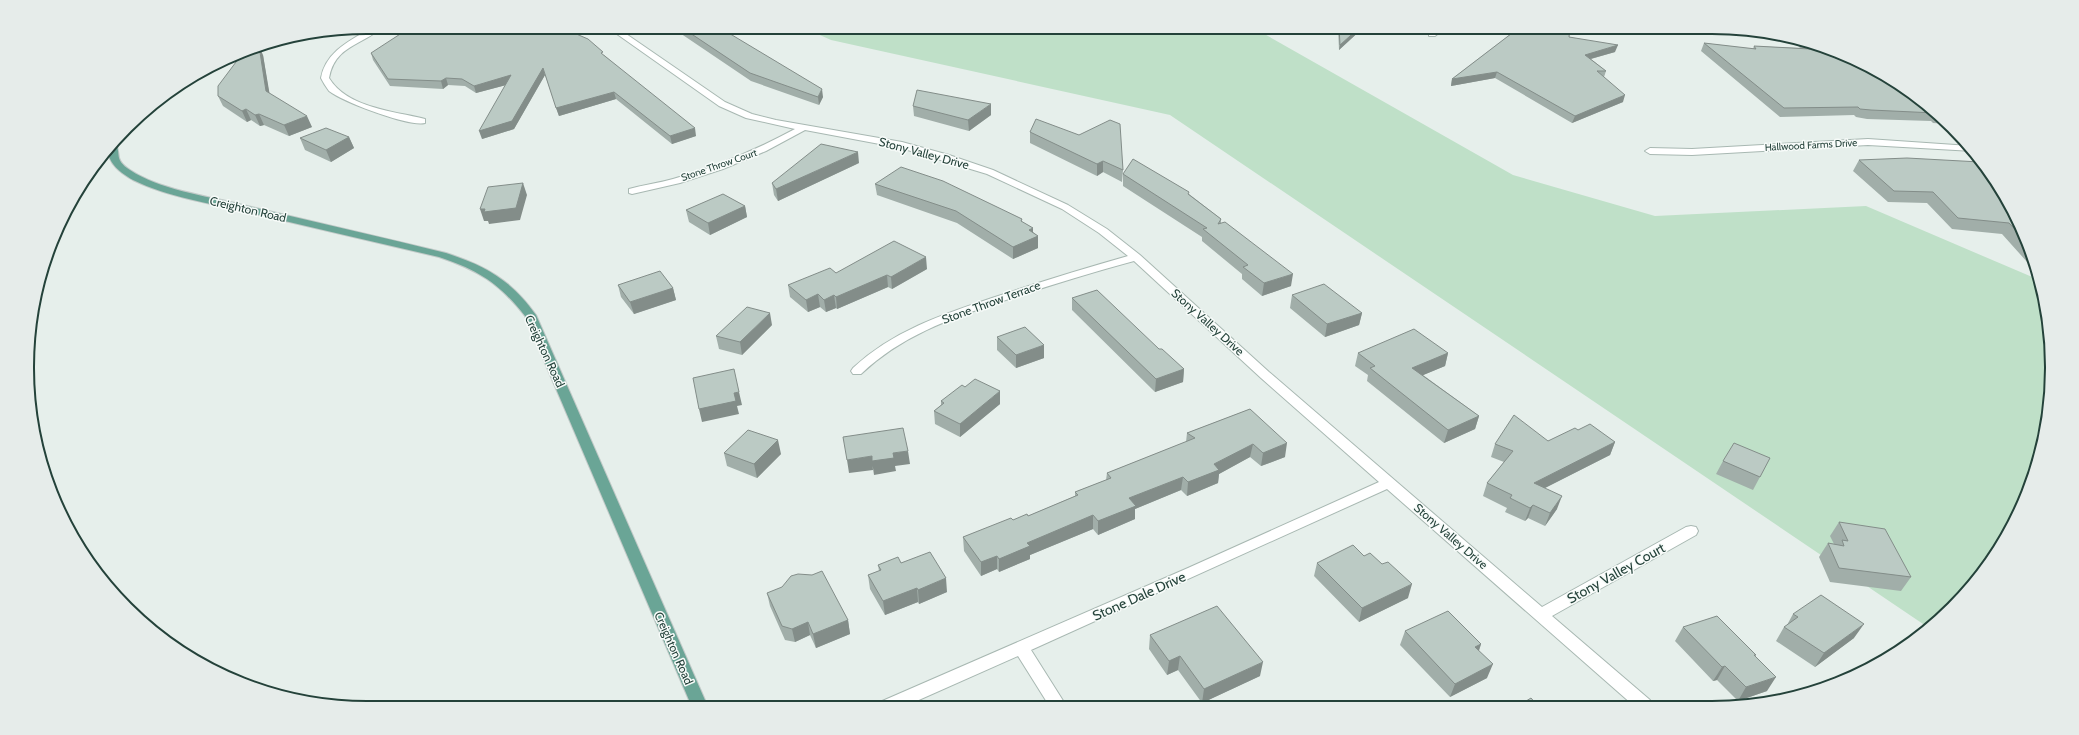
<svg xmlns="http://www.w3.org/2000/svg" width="2079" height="735" viewBox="0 0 2079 735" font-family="Cabin,sans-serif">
<rect width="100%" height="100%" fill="#e6efeb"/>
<path fill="#bfe0c8" d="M 802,27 L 1252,27 L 1513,175 L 1655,216 L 1866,206 L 2039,280 L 2049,323 L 2051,390 L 2040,455 L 2006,538 L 1936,623 L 1929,628 L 1170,115 L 831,40 Z"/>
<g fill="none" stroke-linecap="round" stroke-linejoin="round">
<g stroke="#a8b8b2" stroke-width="2">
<path id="minor" d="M 373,27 L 382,27 C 362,46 335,45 329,78 C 347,108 394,111 425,119 L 425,123 C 409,127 343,102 329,91 C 326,87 323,82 321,78 C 326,51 351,40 373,27 Z
M 607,27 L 616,27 L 725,102 L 752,114 L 776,120 L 902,142 L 949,155 L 993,170 L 1068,205 L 1107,229 L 1140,255 L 1269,372 L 1542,607 L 1686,527 L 1691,526 L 1696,527 L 1698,531 L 1696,535 L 1552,616 L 1650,700 L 1652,705 L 1633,705 L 1387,489 L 1031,650 L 1067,707 L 1050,707 L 1018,656 L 903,707 L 878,707 L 880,702 L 1188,568 L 1379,482 L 1261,378 L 1134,261 C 1089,273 1045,287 1000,302 C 949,319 901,336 861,374 L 853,374 L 851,371 L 853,368 C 893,331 941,315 992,298 C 1037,283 1082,269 1128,256 L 1099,233 L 1062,209 L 987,174 L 901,148 L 805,130 L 766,151 L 723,169 L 680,183 L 632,194 L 629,193 L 629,189 C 643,185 659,183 673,179 C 716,167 756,150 795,129 L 746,118 L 719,106 Z
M 1437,27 L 1446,27 L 1435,36 L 1429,36 L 1429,32 Z
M 1696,27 L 1737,30 L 1733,32 L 1699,30 L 1696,30 Z
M 1868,139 L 1970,146 L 1973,151 L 1868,145 L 1692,155 L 1650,154 L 1645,151 L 1650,148 L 1692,149 Z"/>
</g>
<g stroke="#c2cac8" stroke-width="2">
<path id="major" d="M 115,142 C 122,154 113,159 130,170 C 158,189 206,196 239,204 C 308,220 377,236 446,253 C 486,266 511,280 536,315 L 708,707 L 692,707 L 525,316 C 499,283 478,270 439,257 C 375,242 311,227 247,212 C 209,203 168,197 133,180 C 121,173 108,164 108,149 Z"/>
</g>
<use href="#minor" fill="#fff" fill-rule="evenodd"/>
<use href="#major" fill="#6aa596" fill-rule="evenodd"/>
</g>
<path fill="#a1aea9" d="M 671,27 L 714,27 L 823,97 L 819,105 L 751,81 Z
M 1338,27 L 1364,27 L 1339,50 Z
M 1501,27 L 1570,27 L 1569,37 L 1615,52 L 1591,59 L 1606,71 L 1604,77 L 1623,102 L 1572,123 L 1495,78 L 1451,86 L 1452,79 L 1515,31 L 1500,29 Z
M 1791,37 L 1799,39 L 1862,62 L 1919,97 L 1948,124 L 1933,123 L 1931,121 L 1867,119 L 1856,117 L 1854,115 L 1780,117 L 1701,51 L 1704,43 L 1753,49 L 1754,46 L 1800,48 Z
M 371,53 L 604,55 L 696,136 L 672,144 L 616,99 L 559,116 L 545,75 L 514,129 L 482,139 L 506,85 L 476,93 L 465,86 L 448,85 L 443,89 L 390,86 L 373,60 Z
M 263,55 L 269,93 L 312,127 L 289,136 L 264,125 L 260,126 L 251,120 L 247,122 L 223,106 L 218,96 Z
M 913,106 L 991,115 L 969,131 L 914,116 Z
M 1030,132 L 1079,135 L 1123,170 L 1122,182 L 1103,172 L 1097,176 L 1030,143 Z
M 349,137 L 354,148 L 331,162 L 305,150 L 300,138 Z
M 1859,160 L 2006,197 L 2034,258 L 2035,264 L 2028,263 L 2002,234 L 1952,229 L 1927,203 L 1888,202 L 1853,171 Z
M 859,163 L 778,201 L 774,195 L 772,183 Z
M 1123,174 L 1189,194 L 1221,219 L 1221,223 L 1291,286 L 1262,296 L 1242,279 L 1242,274 L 1202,241 L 1202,237 L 1123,186 Z
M 875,184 L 1022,219 L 1022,222 L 1033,228 L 1033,232 L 1038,236 L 1038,248 L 1013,259 L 957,223 L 877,195 Z
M 745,206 L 747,217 L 710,235 L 689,222 L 686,210 Z
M 927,269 L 892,289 L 888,287 L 837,309 L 836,308 L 826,312 L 820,307 L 808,312 L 790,297 L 788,285 L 836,273 Z
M 618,285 L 673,288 L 676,300 L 634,314 L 621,297 Z
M 1292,295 L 1362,313 L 1359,325 L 1325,337 L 1290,308 Z
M 1072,298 L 1159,349 L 1184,369 L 1183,382 L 1155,392 L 1072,310 Z
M 772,325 L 742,355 L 719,349 L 716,336 Z
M 997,337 L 1044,358 L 1016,368 L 997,350 Z
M 1358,353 L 1448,353 L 1445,366 L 1423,375 L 1479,416 L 1475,429 L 1444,443 L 1367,381 L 1368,375 L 1355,366 Z
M 965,387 L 1000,404 L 960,437 L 935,424 L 934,411 L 941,405 L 941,401 Z
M 1250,409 L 1285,457 L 1261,466 L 1250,457 L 1219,474 L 1218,483 L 1187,496 L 1181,490 L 1135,509 L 1135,519 L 1098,535 L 1093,529 L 1030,555 L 1030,559 L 999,572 L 997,569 L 981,576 L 964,551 L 963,537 L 1013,520 L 1028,516 L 1075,496 L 1075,492 L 1106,480 L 1107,473 L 1186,442 L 1187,433 Z
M 1578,430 L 1615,442 L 1610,455 L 1545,488 L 1557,509 L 1545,526 L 1528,518 L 1525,521 L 1505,512 L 1507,508 L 1483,496 L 1487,483 L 1504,462 L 1491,457 L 1495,444 L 1548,441 Z
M 724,453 L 781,454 L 757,478 L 727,466 Z
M 1770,458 L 1753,490 L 1716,474 L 1723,461 Z
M 1839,522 L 1911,577 L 1901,591 L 1830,582 L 1819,557 L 1828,543 L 1834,544 L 1830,536 Z
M 1364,556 L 1382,564 L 1408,598 L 1359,622 L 1314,576 L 1317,563 Z
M 901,563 L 947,592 L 919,604 L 918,602 L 885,615 L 870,589 L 868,575 L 879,571 L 878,565 Z
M 767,593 L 848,620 L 850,634 L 816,648 L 810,635 L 795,642 L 785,640 L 770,606 Z
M 1793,614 L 1854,638 L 1815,667 L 1776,641 L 1784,627 L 1787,625 Z
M 1683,627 L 1756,655 L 1755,656 L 1767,691 L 1738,701 L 1717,680 L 1713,681 L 1675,641 Z
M 1405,631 L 1481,644 L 1479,651 L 1487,678 L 1450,697 L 1400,645 Z
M 1150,635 L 1260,676 L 1202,703 L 1178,670 L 1167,675 L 1149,649 Z"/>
<path fill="#838d89" d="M 1360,27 L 1364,27 L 1339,50 L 1340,45 Z
M 1618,45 L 1615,52 L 1583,61 L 1585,55 Z
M 259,46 L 263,55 L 271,102 L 266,91 Z
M 543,68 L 545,75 L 514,129 L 482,139 L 479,131 Z
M 1497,72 L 1495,78 L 1451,86 L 1452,79 Z
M 511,75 L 514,83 L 476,93 L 474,86 Z
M 446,78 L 448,85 L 443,89 L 441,81 Z
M 822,89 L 823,97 L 819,105 L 818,97 Z
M 614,92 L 616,99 L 559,116 L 556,108 Z
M 1625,95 L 1623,102 L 1572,123 L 1575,116 Z
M 991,104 L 991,115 L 969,131 L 968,120 Z
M 246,109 L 251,120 L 247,122 L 242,111 Z
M 259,114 L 264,125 L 260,126 L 255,115 Z
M 307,116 L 312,127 L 289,136 L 284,125 Z
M 695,128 L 696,136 L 672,144 L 670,136 Z
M 349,137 L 354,148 L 331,162 L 326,150 Z
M 858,152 L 859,163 L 778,201 L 776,189 Z
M 1103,161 L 1103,172 L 1097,176 L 1097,164 Z
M 523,183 L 527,195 L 520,220 L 489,224 L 488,221 L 484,221 L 480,209 Z
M 745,206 L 747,217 L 710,235 L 708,223 Z
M 1033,228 L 1033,238 L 1038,236 L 1038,248 L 1013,259 L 1013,247 L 1029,230 Z
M 926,257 L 927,269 L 892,289 L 891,277 Z
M 1293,274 L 1291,286 L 1262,296 L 1264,283 Z
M 887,275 L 888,287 L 837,309 L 836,297 Z
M 673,288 L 676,300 L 634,314 L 630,302 Z
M 818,294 L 820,307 L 808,312 L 806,300 Z
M 834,295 L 836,308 L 826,312 L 824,300 Z
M 770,313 L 772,325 L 742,355 L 740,342 Z
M 1362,313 L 1359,325 L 1325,337 L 1327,324 Z
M 1044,345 L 1044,358 L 1016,368 L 1016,355 Z
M 1448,353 L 1445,366 L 1409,381 L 1412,368 Z
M 1184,369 L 1183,382 L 1155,392 L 1156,379 Z
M 1000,391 L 1000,404 L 960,437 L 960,424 Z
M 739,392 L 742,405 L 737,406 L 739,414 L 702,422 L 699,409 L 734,393 Z
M 1479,416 L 1475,429 L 1444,443 L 1448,430 Z
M 778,440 L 781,454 L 757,478 L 754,464 Z
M 1615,442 L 1610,455 L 1529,496 L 1534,483 Z
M 1287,443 L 1285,457 L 1261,466 L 1263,453 Z
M 1253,444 L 1250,457 L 1219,474 L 1218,483 L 1187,496 L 1188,482 L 1214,464 Z
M 908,451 L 910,464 L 895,466 L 896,471 L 874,475 L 872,461 L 893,453 Z
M 872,456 L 873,470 L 849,473 L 847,460 Z
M 1183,477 L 1181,490 L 1135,509 L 1135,519 L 1098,535 L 1098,521 L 1129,498 Z
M 1562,496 L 1557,509 L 1545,526 L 1550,513 Z
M 1533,505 L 1528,518 L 1525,521 L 1530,508 Z
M 1093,515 L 1093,529 L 1030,555 L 1030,559 L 999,572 L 999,559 L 1027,543 Z
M 997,556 L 997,569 L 981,576 L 981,562 Z
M 946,578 L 947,592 L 919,604 L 918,590 Z
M 1412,584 L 1408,598 L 1359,622 L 1362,608 Z
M 917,588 L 918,602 L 885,615 L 883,601 Z
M 848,620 L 850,634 L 816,648 L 813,634 Z
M 808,622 L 810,635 L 795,642 L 792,629 Z
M 1864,624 L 1854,638 L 1815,667 L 1824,653 Z
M 1481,644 L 1476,658 L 1475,647 Z
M 1180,656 L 1178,670 L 1167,675 L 1169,661 Z
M 1263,662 L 1260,676 L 1202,703 L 1204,689 Z
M 1493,664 L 1487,678 L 1450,697 L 1455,684 Z
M 1725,666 L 1717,680 L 1713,681 L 1722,667 Z
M 1776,677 L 1767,691 L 1738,701 L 1746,687 Z"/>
<path fill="#bbcac4" stroke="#838d89" d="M 411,27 L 560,27 L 588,39 L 603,52 L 601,53 L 695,128 L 670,136 L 614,92 L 556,108 L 543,68 L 512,121 L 479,131 L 511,75 L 474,86 L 462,79 L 446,78 L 441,81 L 388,79 L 371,53 Z
M 681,27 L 714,27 L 725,32 L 727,32 L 822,89 L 818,97 L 750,73 Z
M 1339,27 L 1360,27 L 1340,45 Z
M 1520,27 L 1570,27 L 1569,37 L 1618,45 L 1585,55 L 1606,71 L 1597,71 L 1625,95 L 1575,116 L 1497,72 L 1452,79 Z
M 1802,40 L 1862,62 L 1919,97 L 1935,113 L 1871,110 L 1860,109 L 1858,107 L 1784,108 L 1704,43 L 1756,49 L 1754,46 L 1810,49 Z
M 259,46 L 266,91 L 307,116 L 284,125 L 259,114 L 255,115 L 246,109 L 242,111 L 218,96 L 218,86 L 242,54 L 250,49 Z
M 917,90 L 991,104 L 968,120 L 913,106 Z
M 1036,119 L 1079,135 L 1110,120 L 1120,124 L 1123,170 L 1103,161 L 1097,164 L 1030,132 Z
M 326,128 L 349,137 L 326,150 L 300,138 Z
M 821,144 L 858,152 L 776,189 L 772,183 Z
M 1907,158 L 1980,162 L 1982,164 L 2006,197 L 2027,242 L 2009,223 L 1958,218 L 1933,192 L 1894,191 L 1859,160 Z
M 1133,159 L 1189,192 L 1188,194 L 1221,219 L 1218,224 L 1225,222 L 1293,274 L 1264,283 L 1243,267 L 1248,265 L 1203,229 L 1207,228 L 1123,174 Z
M 901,167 L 943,181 L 1022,219 L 1021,221 L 1033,228 L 1029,230 L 1038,236 L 1013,247 L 956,211 L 875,184 Z
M 523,183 L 516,208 L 484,212 L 485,209 L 480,209 L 488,187 Z
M 723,194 L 745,206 L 708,223 L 686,210 Z
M 894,241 L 926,257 L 891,277 L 887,275 L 836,297 L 834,295 L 824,300 L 818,294 L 806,300 L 788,285 L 830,268 L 836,273 Z
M 660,271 L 673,288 L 630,302 L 618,285 Z
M 1324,284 L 1362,313 L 1327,324 L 1292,295 Z
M 1097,290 L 1159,349 L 1162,349 L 1184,369 L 1156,379 L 1072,298 Z
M 747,307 L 770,313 L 740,342 L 716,336 Z
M 1025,327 L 1044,345 L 1016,355 L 997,337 Z
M 1414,329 L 1448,353 L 1412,368 L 1479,416 L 1448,430 L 1370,368 L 1375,366 L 1358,353 Z
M 734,369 L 739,392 L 734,393 L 736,401 L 699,409 L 693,378 Z
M 975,379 L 1000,391 L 960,424 L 934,411 L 944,403 L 941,401 L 962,385 L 965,387 Z
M 1250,409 L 1287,443 L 1263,453 L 1253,444 L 1214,464 L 1219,470 L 1188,482 L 1183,477 L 1129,498 L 1136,506 L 1098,521 L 1093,515 L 1027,543 L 1030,546 L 999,559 L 997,556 L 981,562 L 963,537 L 1011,518 L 1013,520 L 1027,514 L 1028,516 L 1078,495 L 1075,492 L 1111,478 L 1107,473 L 1195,438 L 1187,433 Z
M 1514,415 L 1548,441 L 1575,428 L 1578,430 L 1590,424 L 1615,442 L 1534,483 L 1562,496 L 1550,513 L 1533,505 L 1530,508 L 1510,498 L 1512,495 L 1487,483 L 1513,451 L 1495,444 Z
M 903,428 L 908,451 L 893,453 L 894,458 L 872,461 L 872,456 L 847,460 L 843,437 Z
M 748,430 L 778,440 L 754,464 L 724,453 Z
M 1734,443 L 1770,458 L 1760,477 L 1723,461 Z
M 1839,522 L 1885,529 L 1911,577 L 1839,568 L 1828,543 L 1844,546 L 1842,540 L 1848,541 Z
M 1353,545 L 1364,556 L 1370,553 L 1382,564 L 1388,562 L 1412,584 L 1362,608 L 1317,563 Z
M 930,552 L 946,578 L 918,590 L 917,588 L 883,601 L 868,575 L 881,570 L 878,565 L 898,557 L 901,563 Z
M 822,571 L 848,620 L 813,634 L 808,622 L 792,629 L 782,626 L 767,593 L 782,587 L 791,576 L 798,574 L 812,575 Z
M 1821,595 L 1864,624 L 1824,653 L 1784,627 L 1798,617 L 1793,614 Z
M 1217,606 L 1263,662 L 1204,689 L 1180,656 L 1169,661 L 1150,635 Z
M 1448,611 L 1481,644 L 1475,647 L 1493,664 L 1455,684 L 1405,631 Z
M 1717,616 L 1756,655 L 1754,655 L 1776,677 L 1746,687 L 1725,666 L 1722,667 L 1683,627 Z
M 1531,698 L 1538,706 L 1518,706 Z
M 1265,703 L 1267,706 L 1258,706 Z"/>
<g text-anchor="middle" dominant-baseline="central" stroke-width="3" stroke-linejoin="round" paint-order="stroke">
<g font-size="10" fill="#24423a" stroke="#f7fbf9">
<text transform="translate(1811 145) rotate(-3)">Hallwood Farms Drive</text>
<text transform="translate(719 165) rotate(-19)">Stone Throw Court</text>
</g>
<g font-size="12" fill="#24423a" stroke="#f7fbf9">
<text transform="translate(924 153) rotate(15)">Stony Valley Drive</text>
<text transform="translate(248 209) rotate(13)">Creighton Road</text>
<text transform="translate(991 302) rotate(-20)">Stone Throw Terrace</text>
<text transform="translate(1208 322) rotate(42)">Stony Valley Drive</text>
<text transform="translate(545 351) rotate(65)">Creighton Road</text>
<text transform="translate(1451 536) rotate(41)">Stony Valley Drive</text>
<text transform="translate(674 648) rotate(66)">Creighton Road</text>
</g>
<g font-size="14" fill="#24423a" stroke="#f7fbf9">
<text transform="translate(1616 573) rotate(-29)">Stony Valley Court</text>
<text transform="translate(1139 596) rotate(-24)">Stone Dale Drive</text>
</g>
</g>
<path d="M0 0H2079V735H0ZM367 34H1712A333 333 0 0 1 2045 367V368A333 333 0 0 1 1712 701H367A333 333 0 0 1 34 368V367A333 333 0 0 1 367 34Z" fill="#e6ecea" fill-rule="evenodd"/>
<path fill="none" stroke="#24423a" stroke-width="2" d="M367 34H1712A333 333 0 0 1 2045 367V368A333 333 0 0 1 1712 701H367A333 333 0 0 1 34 368V367A333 333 0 0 1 367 34Z"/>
</svg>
